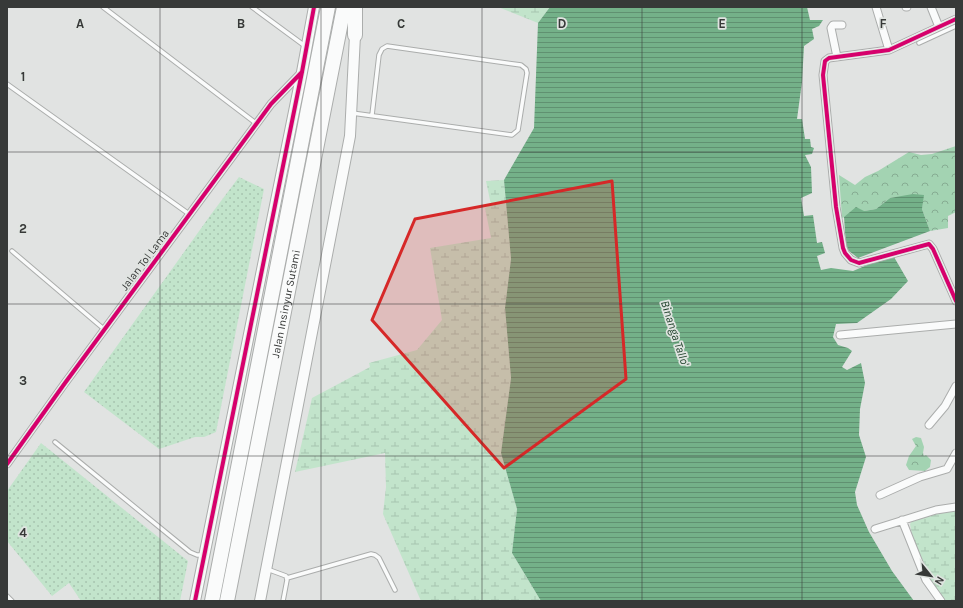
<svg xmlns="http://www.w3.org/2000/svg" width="963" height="608" viewBox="0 0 963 608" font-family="Karla,sans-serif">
<defs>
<pattern id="grass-dots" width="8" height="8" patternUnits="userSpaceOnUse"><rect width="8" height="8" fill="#c2e4cb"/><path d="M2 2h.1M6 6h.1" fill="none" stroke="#a7c4af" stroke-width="1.8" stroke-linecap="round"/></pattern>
<pattern id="forest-crowns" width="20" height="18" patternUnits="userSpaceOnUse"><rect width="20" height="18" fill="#a3d3b2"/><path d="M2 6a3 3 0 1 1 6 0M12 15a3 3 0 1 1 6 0" fill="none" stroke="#86ac92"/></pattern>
<pattern id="wetland-marsh" width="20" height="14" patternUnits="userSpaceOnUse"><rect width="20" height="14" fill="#c2e4cb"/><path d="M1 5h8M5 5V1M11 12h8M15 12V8" fill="none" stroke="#a7c4af"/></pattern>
<pattern id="water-rules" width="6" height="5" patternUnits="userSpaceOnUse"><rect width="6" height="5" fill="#74b189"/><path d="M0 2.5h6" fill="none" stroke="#609171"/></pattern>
</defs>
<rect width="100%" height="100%" fill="#e1e3e2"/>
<path fill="url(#grass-dots)" d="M 239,177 L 264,189 L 216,432 L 204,437 L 195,437 L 159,449 L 84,392 L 212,213 Z
M 41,443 L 188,561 L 180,601 L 81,601 L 69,583 L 52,596 L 7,541 L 7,491 Z"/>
<path fill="url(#forest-crowns)" d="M 956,146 L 956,212 L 948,216 L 948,228 L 930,231 L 922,209 L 923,195 L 890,198 L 876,209 L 864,211 L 842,218 L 839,175 L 855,185 L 865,177 L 878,171 L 909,152 L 921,155 L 932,154 Z
M 916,437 L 921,438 L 924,447 L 923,453 L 924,456 L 926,455 L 931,460 L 930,467 L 925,471 L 909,470 L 906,465 L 909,456 L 916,446 L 912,439 Z"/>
<path fill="url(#wetland-marsh)" d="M 498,7 L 550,7 L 538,23 Z
M 504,180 L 511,259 L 505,308 L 511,378 L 501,453 L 517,509 L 512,553 L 541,601 L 421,601 L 383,514 L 386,487 L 385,453 L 295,472 L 312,398 L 370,367 L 369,363 L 417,350 L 442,320 L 430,248 L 491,238 L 485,208 L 491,205 L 486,181 Z
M 956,509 L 956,601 L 945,601 C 927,576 915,556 910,524 C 916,515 945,511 956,509 Z"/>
<path fill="url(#water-rules)" d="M 550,7 L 807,7 L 810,20 L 823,20 L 819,26 L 812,29 L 814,39 L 804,46 L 802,82 L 797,119 L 802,119 L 805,139 L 810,139 L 811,147 L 814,148 L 812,154 L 805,155 L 811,167 L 812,193 L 801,198 L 804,216 L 813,215 L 817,243 L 822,242 L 825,253 L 817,256 L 821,270 L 831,268 L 853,271 L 874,262 L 894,257 L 908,281 L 891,299 L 857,323 L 836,324 L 833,337 L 838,345 L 848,348 L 852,351 L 842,367 L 847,370 L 861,363 L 865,383 L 860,409 L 859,435 L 866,457 L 855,492 L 857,505 L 869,532 L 892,571 L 914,601 L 541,601 L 512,553 L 517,509 L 501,453 L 511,378 L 505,308 L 511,259 L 504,180 L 534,128 L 538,23 Z
M 913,194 L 924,195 L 922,209 L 930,231 L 858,258 L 849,251 L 846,246 L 844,217 L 856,207 L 864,211 L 876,209 L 890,198 Z"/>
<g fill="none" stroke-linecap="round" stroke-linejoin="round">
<g stroke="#abadac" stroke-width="5.5">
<path id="lane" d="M 103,7 L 257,124
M 252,7 L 305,46
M 919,43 L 956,26
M 7,84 L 189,214
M 352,113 L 512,135 L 518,130 L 527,73 L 526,69 L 521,65 L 387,46 L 382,49 L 379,55 L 372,115
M 12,251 L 105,330
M 55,442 L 190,552 L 197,555 L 202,555
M 267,569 L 286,576 L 287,580 L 283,601
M 287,578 L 371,554 L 375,555 L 379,558 L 395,590
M 7,596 L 12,601"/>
</g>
<g stroke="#abadac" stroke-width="9">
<path id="street" d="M 876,7 L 889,50
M 906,7 L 907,7
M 931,7 L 939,27
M 956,19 L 889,50 L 829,58 L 825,61 L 823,75 L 836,207 L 843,248 L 845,253 L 851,260 L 859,263 L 929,244 L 933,249 L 956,301
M 837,57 L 831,28 L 833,25 L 842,25
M 840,335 L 956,324
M 929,425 L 945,406 L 956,386
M 7,464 L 65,383 L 271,104 L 302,72
M 880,495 L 920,477 L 947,469 L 956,453
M 902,520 L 926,580 L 941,601
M 875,529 L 936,510 L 956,507"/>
</g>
<g stroke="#abadac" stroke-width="12">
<path id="secondary" d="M 195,601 L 302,72 L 314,7
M 260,601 L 350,136 L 355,35"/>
</g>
<g stroke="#abadac" stroke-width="16">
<g id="highway">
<path d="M 355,7 L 355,35"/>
<path d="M 212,601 L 328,7"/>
<path id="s1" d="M 227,601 L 344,7"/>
</g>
</g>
<use href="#lane" stroke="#fafbfb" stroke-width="3.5"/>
<use href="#street" stroke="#fafbfb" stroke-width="7"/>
<use href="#secondary" stroke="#fafbfb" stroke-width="10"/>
<use href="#highway" stroke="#fafbfb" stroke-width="14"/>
<g stroke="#e0e4e1" stroke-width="6">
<path id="cycleway" d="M 956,19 L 889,50 L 829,58 L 825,61 L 823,75 L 836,207 L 843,248 L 845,253 L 851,260 L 859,263 L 929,244 L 933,249 L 956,301
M 7,464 L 65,383 L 271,104 L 302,72
M 195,601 L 302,72 L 314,7"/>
</g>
<use href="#cycleway" stroke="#d6006c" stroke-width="4"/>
</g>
<path fill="#d62828" fill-opacity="0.2" stroke="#d62828" stroke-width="3" stroke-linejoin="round" d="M 612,181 L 626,379 L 504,468 L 372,320 L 415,219 Z"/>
<path fill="none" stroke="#373938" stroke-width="1" stroke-opacity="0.55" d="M 160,7 L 160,601M 321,7 L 321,601M 482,7 L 482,601M 642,7 L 642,601M 802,7 L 802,601M 7,152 L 956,152M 7,304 L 956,304M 7,456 L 956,456"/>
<g text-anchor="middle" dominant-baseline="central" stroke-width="3.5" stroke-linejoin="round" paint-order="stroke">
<g font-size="11" fill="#373938" stroke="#e0e4e1">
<text transform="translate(145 260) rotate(-53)">Jalan Tol Lama</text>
<text stroke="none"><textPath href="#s1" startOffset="303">Jalan Insinyur Sutami</textPath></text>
</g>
<g font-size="12" font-style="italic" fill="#163a22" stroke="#e0e4e1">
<text transform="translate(675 333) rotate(72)">Binanga Tallo'</text>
</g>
</g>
<g font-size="13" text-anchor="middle" font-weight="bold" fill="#373938" stroke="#e0e4e1" stroke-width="3.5" stroke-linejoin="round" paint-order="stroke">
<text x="80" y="28">A</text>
<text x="241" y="28">B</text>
<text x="401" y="28">C</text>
<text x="562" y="28">D</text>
<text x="722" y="28">E</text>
<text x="883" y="28">F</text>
<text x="23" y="81">1</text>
<text x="23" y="233">2</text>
<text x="23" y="385">3</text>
<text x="23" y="537">4</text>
</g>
<rect width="963" height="608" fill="none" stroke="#373938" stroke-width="16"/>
<g transform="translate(931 576) rotate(120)" stroke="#e0e4e1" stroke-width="3" paint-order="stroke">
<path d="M0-3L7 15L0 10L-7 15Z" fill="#373938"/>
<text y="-6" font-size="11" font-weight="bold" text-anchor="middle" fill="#373938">N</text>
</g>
</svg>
